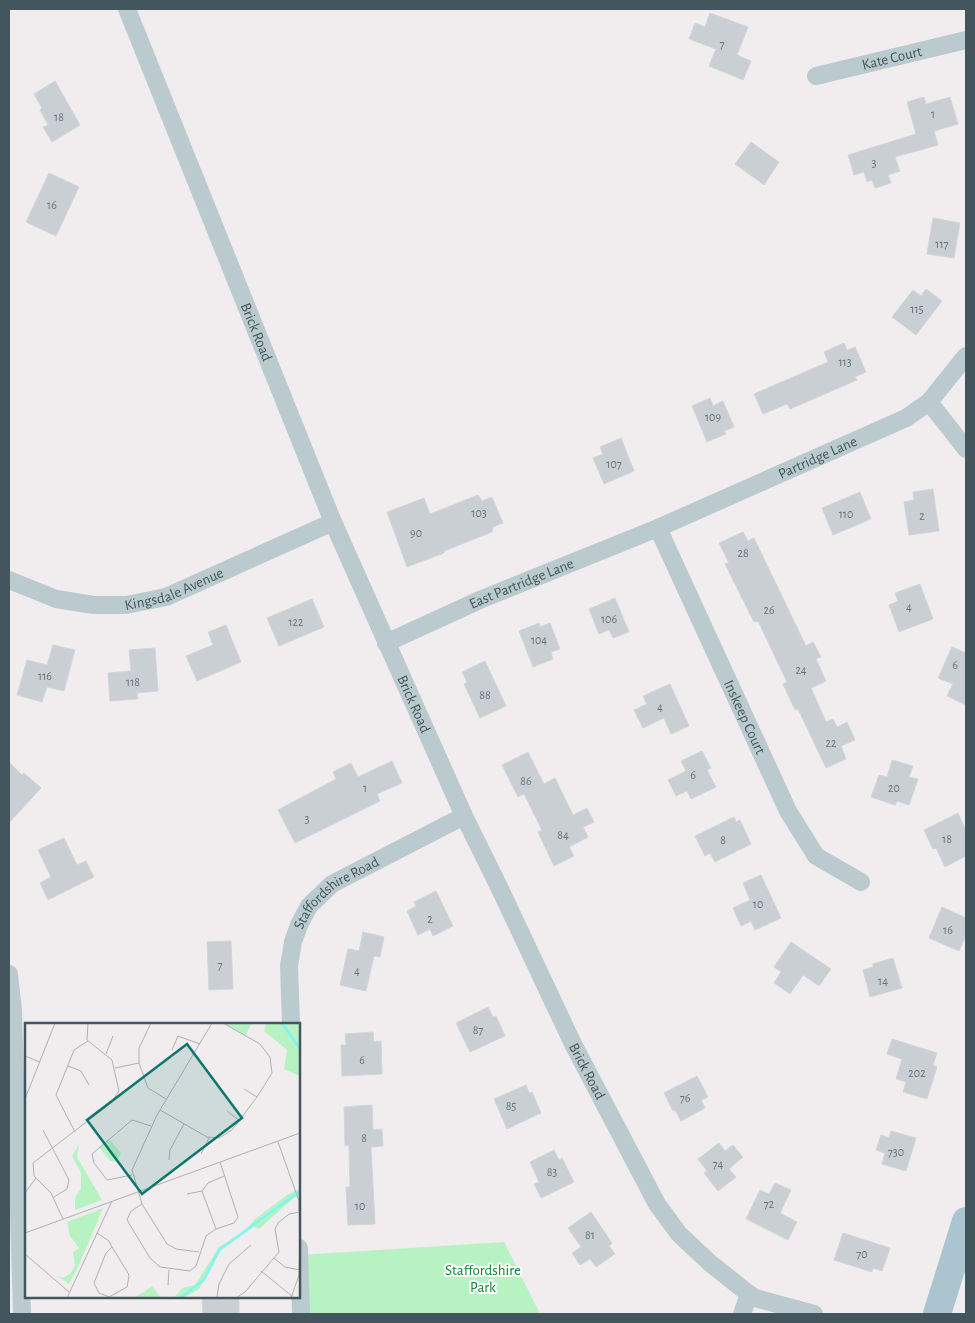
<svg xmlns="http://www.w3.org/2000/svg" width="975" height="1323" viewBox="0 0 975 1323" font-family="'Alegreya Sans',sans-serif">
<rect width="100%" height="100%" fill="#f1edee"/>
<path fill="#b7f3c2" d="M 504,1242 L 540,1314 L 301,1314 L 299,1255 Z"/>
<path fill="#c9cfd3" stroke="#d1d6da" d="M 710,13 L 748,27 L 737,55 L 751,61 L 743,80 L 709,66 L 716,49 L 689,39 L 695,23 L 705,27 Z
M 55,81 L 80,125 L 52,142 L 43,127 L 48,125 L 40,110 L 42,108 L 34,94 Z
M 924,97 L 926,104 L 950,97 L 958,124 L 934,131 L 938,145 L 895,157 L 900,171 L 888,175 L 891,183 L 875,188 L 872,180 L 867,182 L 864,172 L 854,175 L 848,155 L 916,134 L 907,102 Z
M 751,142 L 779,162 L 764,185 L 735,164 Z
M 49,173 L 79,187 L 56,236 L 26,222 Z
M 933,218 L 960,223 L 954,258 L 927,254 Z
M 926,289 L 942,301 L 916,335 L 892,317 L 913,290 L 921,296 Z
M 844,343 L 847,350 L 855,347 L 866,372 L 855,377 L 857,380 L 790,409 L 787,404 L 763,414 L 754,394 L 828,362 L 824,352 Z
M 710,398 L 713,406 L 723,401 L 734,427 L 724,431 L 726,434 L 707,442 L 692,406 Z
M 621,438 L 634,471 L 604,484 L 593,458 L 603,454 L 600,447 Z
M 933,489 L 939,531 L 909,535 L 904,502 L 914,500 L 913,492 Z
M 860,492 L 871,519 L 833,535 L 822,508 Z
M 478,495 L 482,501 L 492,497 L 503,523 L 493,527 L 492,532 L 444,551 L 444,553 L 407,567 L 387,512 L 424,498 L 430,514 Z
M 743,532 L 748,541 L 754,538 L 806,646 L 813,642 L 821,657 L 816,659 L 826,681 L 811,688 L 826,722 L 833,719 L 837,727 L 847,722 L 855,740 L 841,746 L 846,759 L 826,768 L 798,709 L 795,710 L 783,684 L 787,682 L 768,642 L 758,621 L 754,622 L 725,564 L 729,563 L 719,543 Z
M 920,584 L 933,619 L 899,632 L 889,605 L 898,601 L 895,593 Z
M 615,598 L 629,632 L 613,638 L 609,630 L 599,634 L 589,609 Z
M 312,599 L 324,627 L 279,646 L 267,618 Z
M 539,623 L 540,627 L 550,623 L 560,649 L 551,652 L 553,659 L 533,667 L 519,631 Z
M 226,625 L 241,662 L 197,681 L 186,656 L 213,645 L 208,632 Z
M 53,645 L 75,650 L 64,691 L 47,687 L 42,702 L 17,695 L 27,660 L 47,665 Z
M 952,647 L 966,653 L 966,705 L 947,696 L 953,684 L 938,678 Z
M 155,648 L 158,691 L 137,693 L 138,699 L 110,701 L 108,673 L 131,671 L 129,650 Z
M 485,661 L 506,706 L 480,718 L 464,684 L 467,682 L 462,672 Z
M 670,684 L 689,726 L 671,734 L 664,718 L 643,728 L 634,710 L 647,704 L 643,696 Z
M 702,751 L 711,768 L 707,770 L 716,787 L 691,799 L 687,791 L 676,796 L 668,780 L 686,771 L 681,761 Z
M 528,752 L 544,784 L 555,778 L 573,815 L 587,808 L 594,822 L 583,827 L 588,837 L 569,847 L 574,856 L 554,866 L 538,832 L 542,830 L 524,794 L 518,797 L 502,765 Z
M 892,760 L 913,766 L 909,777 L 918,779 L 909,805 L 897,801 L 895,805 L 871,797 L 879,775 L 887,777 Z
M 392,761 L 402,783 L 377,794 L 380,801 L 295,843 L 278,810 L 336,779 L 333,772 L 351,763 L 358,777 Z
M 9,762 L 22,775 L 24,773 L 41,788 L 9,823 Z
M 958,813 L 966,831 L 966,856 L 945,867 L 936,848 L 933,849 L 924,830 Z
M 734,817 L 736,822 L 740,820 L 751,844 L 715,862 L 710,853 L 705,856 L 695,836 Z
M 64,838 L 77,865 L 86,861 L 94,877 L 48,900 L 40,883 L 51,877 L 38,850 Z
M 761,875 L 781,918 L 755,930 L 751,921 L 741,926 L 733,908 L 750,900 L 743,883 Z
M 436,891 L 453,926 L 433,936 L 430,929 L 418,935 L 407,911 L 416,906 L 414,902 Z
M 942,907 L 966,918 L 966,935 L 959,951 L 929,938 Z
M 363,932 L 384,937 L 380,957 L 374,956 L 366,991 L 340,985 L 348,949 L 359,951 Z
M 231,941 L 233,989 L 209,990 L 207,942 Z
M 791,942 L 831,969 L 819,986 L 803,975 L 790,994 L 774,983 L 781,972 L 774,967 Z
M 893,958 L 902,988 L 870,997 L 863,970 L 873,967 L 873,964 Z
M 488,1007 L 493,1017 L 496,1016 L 505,1036 L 470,1052 L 456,1023 Z
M 373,1032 L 374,1042 L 381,1041 L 382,1074 L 342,1076 L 341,1045 L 346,1045 L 345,1034 Z
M 892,1039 L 937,1053 L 933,1065 L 937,1067 L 927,1099 L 903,1092 L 906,1082 L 896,1079 L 902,1059 L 887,1054 Z
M 697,1076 L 708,1097 L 701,1100 L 705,1108 L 681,1121 L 675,1110 L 673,1111 L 664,1093 Z
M 526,1085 L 529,1093 L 532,1092 L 541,1113 L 507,1129 L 494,1099 Z
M 372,1105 L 373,1130 L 382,1129 L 383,1146 L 371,1147 L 375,1224 L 348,1225 L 346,1187 L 350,1187 L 349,1145 L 345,1146 L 344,1107 Z
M 891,1131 L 916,1138 L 906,1171 L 882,1164 L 885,1153 L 876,1150 L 881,1135 L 889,1138 Z
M 719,1143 L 725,1151 L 733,1145 L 743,1157 L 729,1169 L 736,1177 L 718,1191 L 704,1173 L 707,1171 L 698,1159 Z
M 554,1150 L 559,1160 L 562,1158 L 574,1182 L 541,1198 L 534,1184 L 539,1182 L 530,1162 Z
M 775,1183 L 791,1190 L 780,1213 L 797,1222 L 788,1240 L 746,1219 L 760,1190 L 769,1194 Z
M 591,1212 L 612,1243 L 609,1246 L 615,1254 L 596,1267 L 590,1259 L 580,1265 L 572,1253 L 581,1247 L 568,1228 Z
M 843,1233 L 890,1248 L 882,1271 L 873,1268 L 872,1272 L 834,1260 Z
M 202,1297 L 239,1297 L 239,1314 L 203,1314 Z"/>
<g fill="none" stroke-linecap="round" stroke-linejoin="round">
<g stroke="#bacacf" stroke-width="18">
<path id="s1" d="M 127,9 L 333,522 L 464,816 L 500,889 L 573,1044 L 657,1204 L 679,1234 L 710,1263 L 749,1294 L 755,1298 L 814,1314"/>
<path id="s2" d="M 816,76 L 966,40"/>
<path d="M 929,402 L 966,449"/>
<path id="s3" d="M 658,528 L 788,811 L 816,856 L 861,882"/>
<path id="s4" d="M 9,580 L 56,599 L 94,605 L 126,605 L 166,597 L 333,522"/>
<path id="s5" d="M 386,643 L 482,599 L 658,528 L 906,418 L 929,402 L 966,356"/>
<path d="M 9,974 L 13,1011 L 22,1314"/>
<path id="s6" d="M 291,1024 L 289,966 L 293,942 L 299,925 L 309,906 L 332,884 L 464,816"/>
<path d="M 299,1248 L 301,1314"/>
<path d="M 742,1314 L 749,1294"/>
</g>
<path stroke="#aac5d0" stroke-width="28" d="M 937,1314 L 966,1221"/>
</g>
<g text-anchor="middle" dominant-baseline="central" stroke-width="4" stroke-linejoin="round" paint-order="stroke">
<g font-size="12" fill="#65747a">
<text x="722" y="44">7</text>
<text x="933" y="114">1</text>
<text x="59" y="117">18</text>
<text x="874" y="163">3</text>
<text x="52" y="205">16</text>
<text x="942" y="244">117</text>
<text x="917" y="309">115</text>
<text x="845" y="362">113</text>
<text x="713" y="417">109</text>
<text x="614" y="464">107</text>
<text x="479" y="513">103</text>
<text x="846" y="514">110</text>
<text x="922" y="516">2</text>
<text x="416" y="533">90</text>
<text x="743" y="553">28</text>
<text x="909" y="607">4</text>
<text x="769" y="610">26</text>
<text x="609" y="619">106</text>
<text x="296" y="622">122</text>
<text x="539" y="640">104</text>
<text x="955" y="665">6</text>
<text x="801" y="670">24</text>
<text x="45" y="676">116</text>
<text x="133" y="682">118</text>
<text x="485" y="695">88</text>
<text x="660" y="707">4</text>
<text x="831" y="743">22</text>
<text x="693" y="775">6</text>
<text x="526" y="781">86</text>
<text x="365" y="788">1</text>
<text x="894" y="788">20</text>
<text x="307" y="819">3</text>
<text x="563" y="835">84</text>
<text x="947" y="839">18</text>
<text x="723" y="840">8</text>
<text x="758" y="904">10</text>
<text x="430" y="919">2</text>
<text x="948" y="930">16</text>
<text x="220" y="965">7</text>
<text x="357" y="971">4</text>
<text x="883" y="981">14</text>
<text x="478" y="1030">87</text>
<text x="362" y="1060">6</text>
<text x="917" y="1073">202</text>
<text x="685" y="1098">76</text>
<text x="511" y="1106">85</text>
<text x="364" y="1138">8</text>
<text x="896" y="1152">730</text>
<text x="718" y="1164">74</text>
<text x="552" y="1172">83</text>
<text x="769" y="1204">72</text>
<text x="360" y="1206">10</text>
<text x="590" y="1235">81</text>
<text x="862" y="1254">70</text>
</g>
<g font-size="15" fill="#44565d" stroke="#fff">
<text stroke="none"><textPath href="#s2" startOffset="78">Kate Court</textPath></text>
<text stroke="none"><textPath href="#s1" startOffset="348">Brick Road</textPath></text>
<text stroke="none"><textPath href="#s5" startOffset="470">Partridge Lane</textPath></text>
<text stroke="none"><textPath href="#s5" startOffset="148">East Partridge Lane</textPath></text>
<text stroke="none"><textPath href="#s4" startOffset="172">Kingsdale Avenue</textPath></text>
<text stroke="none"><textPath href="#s1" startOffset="752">Brick Road</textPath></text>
<text stroke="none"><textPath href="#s3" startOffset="208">Inskeep Court</textPath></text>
<text stroke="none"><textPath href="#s6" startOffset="151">Staffordshire Road</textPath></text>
<text stroke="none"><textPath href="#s1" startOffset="1158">Brick Road</textPath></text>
</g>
<g font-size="15" fill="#0e8530" stroke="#fff">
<text x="483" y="1270">Staffordshire<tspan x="483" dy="17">Park</tspan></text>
</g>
</g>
<g transform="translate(25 1023)">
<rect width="275" height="275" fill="#f1edee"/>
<path d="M 199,0 L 232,0 L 226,2 L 220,13 ZM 241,0 L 275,0 L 275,53 L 259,46 L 262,27 L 239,8 ZM 84,116 L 96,130 L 92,139 L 85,138 L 74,124 ZM 54,121 L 52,134 L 77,177 L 50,187 L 50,175 L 56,165 L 56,150 L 47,133 ZM 275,165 L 275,174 L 270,174 L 234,206 L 229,204 L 197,226 L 174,266 L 158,275 L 149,275 L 157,265 L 170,262 L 194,224 L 220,208 L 229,197 L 262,172 ZM 78,185 L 53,244 L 44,261 L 31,252 L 38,255 L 46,250 L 50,242 L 48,229 L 54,225 L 45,213 L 42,199 ZM 127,263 L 136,275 L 109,275 L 120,268 Z" fill="#b7f3c2"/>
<path fill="none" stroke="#80f4f4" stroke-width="2.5" d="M 257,0 L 275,26M 155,275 L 179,257 L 194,227 L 275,168"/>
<path fill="none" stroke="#acb1b4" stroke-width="1" d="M 126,0 L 114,25 L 114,40 L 123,65 L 141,76M 147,27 L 153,13 L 175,21M 81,31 L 88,13M 0,33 L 15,39M 43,43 L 56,48 L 64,62M 90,45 L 114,40M 219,66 L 232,74M 0,76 L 30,0M 135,87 L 182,114 L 194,115 L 207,107 L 232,74 L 247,50 L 245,34 L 235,21 L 198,0M 202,88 L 215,98M 18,107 L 44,157 L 42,166 L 29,174M 50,109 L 31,72 L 49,27 L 63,18M 253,119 L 274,178 L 274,188M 176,131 L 184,115M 144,137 L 145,127 L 159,101M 107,152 L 82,157 L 69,140 L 67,131 L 107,97 L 126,103M 0,170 L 11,155M 162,171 L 177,168M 117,181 L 106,188 L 102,197 L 125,235 L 135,244 L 165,248 L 171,243 L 181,213 L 191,206 L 209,200 L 213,194 L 195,139M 38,196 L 26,170 L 9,153 L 8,140 L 86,80 L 94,68 L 87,37 L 62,17 L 63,0M 191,206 L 177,168 L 183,160 L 199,153M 0,210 L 275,110M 72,210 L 84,218 L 87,224 L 103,250 L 104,253 L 102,264 L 84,274 L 74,270 L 69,260 L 81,230 L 87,224M 174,229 L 151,226 L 142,221 L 117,181 L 107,147 L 132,92 L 187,0M 0,231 L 44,269M 249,235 L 260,244 L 275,247M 236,248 L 267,273M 143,262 L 144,247M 192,274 L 194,261 L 204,241 L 226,222M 42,275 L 87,178M 188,275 L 205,275M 211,275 L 220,269 L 254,229 L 250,206 L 253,200 L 264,191 L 275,189M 266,275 L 274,252 L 275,215"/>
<path fill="#0f766e" fill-opacity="0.15" stroke="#0f766e" stroke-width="2.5" d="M 162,21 L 217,95 L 117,171 L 62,97 Z"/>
<rect width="275" height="275" fill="none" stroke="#44565d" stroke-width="2.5"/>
</g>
<rect width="975" height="1323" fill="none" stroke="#44565d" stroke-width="20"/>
</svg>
